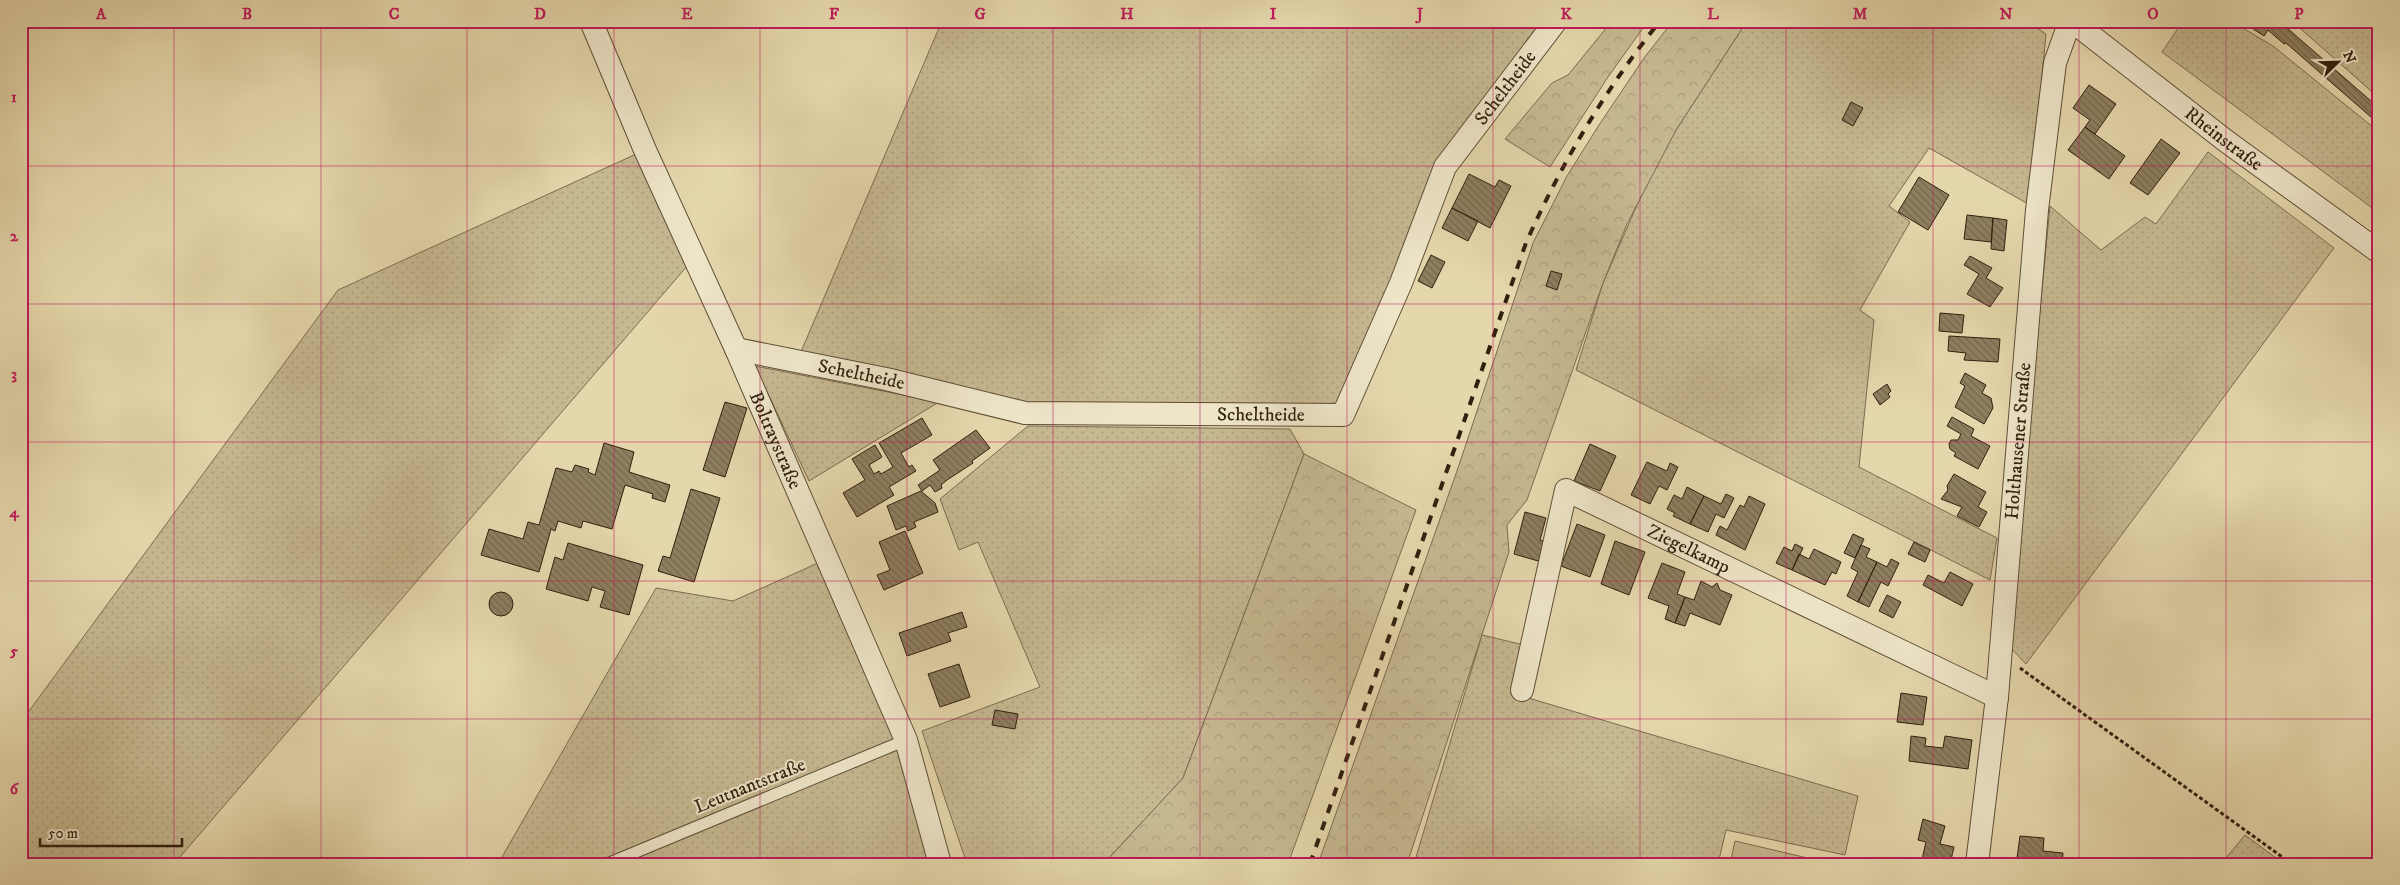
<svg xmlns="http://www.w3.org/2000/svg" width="2400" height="885" viewBox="0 0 2400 885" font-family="'IM FELL DW Pica',serif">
<defs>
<pattern id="grass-dots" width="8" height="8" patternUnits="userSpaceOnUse" patternTransform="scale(1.25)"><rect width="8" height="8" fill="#c6b891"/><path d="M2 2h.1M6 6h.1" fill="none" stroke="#aa9e7c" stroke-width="1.8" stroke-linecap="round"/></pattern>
<pattern id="forest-crowns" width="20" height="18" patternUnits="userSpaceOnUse" patternTransform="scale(1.25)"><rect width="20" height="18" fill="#c6b891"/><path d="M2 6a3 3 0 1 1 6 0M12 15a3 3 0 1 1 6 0" fill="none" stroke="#aa9e7c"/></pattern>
<pattern id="building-back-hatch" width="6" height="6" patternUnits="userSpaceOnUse" patternTransform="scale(1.25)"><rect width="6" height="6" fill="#8e7f60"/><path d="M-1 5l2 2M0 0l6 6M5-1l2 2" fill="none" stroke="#74684e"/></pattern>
</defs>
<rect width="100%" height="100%" fill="#e5d7ac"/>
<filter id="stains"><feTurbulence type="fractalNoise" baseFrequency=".004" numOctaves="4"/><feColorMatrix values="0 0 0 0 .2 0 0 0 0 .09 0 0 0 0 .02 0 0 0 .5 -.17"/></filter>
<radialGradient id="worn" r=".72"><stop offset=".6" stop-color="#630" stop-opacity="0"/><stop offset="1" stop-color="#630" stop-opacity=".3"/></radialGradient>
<path fill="url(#grass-dots)" stroke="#7b6c50" d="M 942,21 L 1554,21 L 1445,167 L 1343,415 L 1025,413 L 797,361 Z
M 1747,21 L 2027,21 L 2046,34 L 2030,205 L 1929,148 L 1889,206 L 1910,222 L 1860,310 L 1874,320 L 1859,467 L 1997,538 L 1990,580 L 1576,370 L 1603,283 L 1648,180 L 1676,130 Z
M 2183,21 L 2231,21 L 2273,46 L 2379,132 L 2379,213 L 2162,52 Z
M 2293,21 L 2379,21 L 2379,98 L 2293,22 Z
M 645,150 L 694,258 L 174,864 L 21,864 L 21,722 L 338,290 Z
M 2208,152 L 2334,248 L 2026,664 L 2008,645 L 2050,206 L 2101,250 L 2145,217 L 2156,224 Z
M 755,366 L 939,402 L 809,481 Z
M 1028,426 L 1290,429 L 1304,454 L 1183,778 L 1109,858 L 1106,864 L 967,864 L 922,731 L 1040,687 L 978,542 L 959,550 L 940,499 Z
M 827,559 L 940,864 L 643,864 L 636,852 L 607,864 L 498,864 L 656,588 L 733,601 Z
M 1482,635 L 1528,646 L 1515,694 L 1858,796 L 1845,855 L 1726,830 L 1718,864 L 1414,864 Z
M 2245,835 L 2284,864 L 2221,864 Z"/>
<path fill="url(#forest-crowns)" stroke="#7b6c50" d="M 1612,21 L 1648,21 L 1608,77 L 1550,167 L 1505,139 L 1552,83 L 1568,75 Z
M 1673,21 L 1747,21 L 1676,130 L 1627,224 L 1603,283 L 1527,500 L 1507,525 L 1509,552 L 1407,864 L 1318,864 L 1458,468 L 1533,243 L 1567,176 L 1599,125 L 1644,58 Z
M 1304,454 L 1416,510 L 1288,864 L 1106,864 L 1109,858 L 1183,778 Z"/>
<path fill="#c6b891" stroke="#7b6c50" d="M 1735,841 L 1816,860 L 1815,864 L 1730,864 Z"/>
<path fill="url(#building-back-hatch)" stroke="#30200e" d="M 2241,21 L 2279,21 L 2379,108 L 2379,124 L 2286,43 L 2284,44 L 2268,30 L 2264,36 Z
M 2089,85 L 2116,104 L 2095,134 L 2085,127 L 2090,120 L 2073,108 Z
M 1851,102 L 1863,108 L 1853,126 L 1842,120 Z
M 2085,127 L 2125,156 L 2109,179 L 2068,150 Z
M 2161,139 L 2180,153 L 2148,195 L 2130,183 Z
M 1469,174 L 1495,187 L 1499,180 L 1511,186 L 1490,228 L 1452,208 Z
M 1919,177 L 1949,195 L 1928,230 L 1898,212 Z
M 1452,208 L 1478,221 L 1468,241 L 1442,228 Z
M 1967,215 L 1993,218 L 1991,242 L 1964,239 Z
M 1993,218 L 2007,220 L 2004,251 L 1991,249 Z
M 1431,255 L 1445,262 L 1432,288 L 1418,281 Z
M 1970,256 L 1992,268 L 1986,278 L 2003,288 L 1990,307 L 1967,294 L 1979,274 L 1964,265 Z
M 1551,271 L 1562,274 L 1557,290 L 1546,286 Z
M 1940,313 L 1964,315 L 1962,333 L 1939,331 Z
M 1949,336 L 2000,339 L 1998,362 L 1964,360 L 1966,353 L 1948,351 Z
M 1965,373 L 1986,385 L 1982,393 L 1991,398 L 1993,408 L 1984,424 L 1955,407 L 1965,386 L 1960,383 Z
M 1887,384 L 1891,391 L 1888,394 L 1890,397 L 1880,405 L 1873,394 Z
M 725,402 L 747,408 L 725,477 L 703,470 Z
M 1952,417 L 1974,429 L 1971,436 L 1990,446 L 1978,469 L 1954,456 L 1956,453 L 1950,449 L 1949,444 L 1951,440 L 1958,440 L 1961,434 L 1947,426 Z
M 922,418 L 932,435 L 901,453 L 909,467 L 912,465 L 916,471 L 889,487 L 894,495 L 857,517 L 843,493 L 865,480 L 852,459 L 875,445 L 882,457 L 869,465 L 874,474 L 879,471 L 881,474 L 893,467 L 879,443 Z
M 976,430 L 990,448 L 972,461 L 973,463 L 947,480 L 941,485 L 942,488 L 935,492 L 930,485 L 922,491 L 918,485 L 940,470 L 933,460 Z
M 604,443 L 634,452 L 629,472 L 670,485 L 665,502 L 652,498 L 653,494 L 625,485 L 612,529 L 583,521 L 581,528 L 558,521 L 555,531 L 551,529 L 539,572 L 481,555 L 489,529 L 523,539 L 528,522 L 539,525 L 556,468 L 572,472 L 575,465 L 589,469 L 588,472 L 595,475 Z
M 1590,444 L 1616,456 L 1600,491 L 1574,481 Z
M 1647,462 L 1667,471 L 1670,463 L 1678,467 L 1667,490 L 1659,486 L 1650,504 L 1631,495 Z
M 1954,474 L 1986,492 L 1978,507 L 1987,512 L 1979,527 L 1957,516 L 1962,507 L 1941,499 L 1948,490 L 1947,486 Z
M 1687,487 L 1704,496 L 1690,524 L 1673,516 L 1675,513 L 1667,509 L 1674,495 L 1682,499 Z
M 691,489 L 720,498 L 694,582 L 658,571 L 663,556 L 670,558 Z
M 921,491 L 935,503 L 938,512 L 914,522 L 916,527 L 908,531 L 906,526 L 896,530 L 887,506 Z
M 1726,494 L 1734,498 L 1724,518 L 1716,514 L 1708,532 L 1690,524 L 1704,496 L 1721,504 Z
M 1749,496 L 1765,504 L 1745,550 L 1716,535 L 1720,526 L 1727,530 L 1740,505 L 1744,507 Z
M 1525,512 L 1546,518 L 1540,540 L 1551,543 L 1545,563 L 1514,554 Z
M 1577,524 L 1605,535 L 1590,577 L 1561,566 Z
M 905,531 L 923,573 L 884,590 L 877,575 L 890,570 L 879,542 Z
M 1853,534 L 1864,539 L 1855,558 L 1844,553 Z
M 1615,541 L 1645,552 L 1629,595 L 1601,584 Z
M 1914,542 L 1930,550 L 1925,562 L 1908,554 Z
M 568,543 L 643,565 L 629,615 L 600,607 L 605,591 L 592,587 L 588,601 L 546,589 L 555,557 L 563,560 Z
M 1795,544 L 1803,548 L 1792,570 L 1776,563 L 1784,547 L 1792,551 Z
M 1861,545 L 1870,549 L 1866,557 L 1877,562 L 1858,602 L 1847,596 L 1858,572 L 1851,568 Z
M 1814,549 L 1841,562 L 1836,574 L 1832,572 L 1825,585 L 1792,570 L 1799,554 L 1809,559 Z
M 1891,559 L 1899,563 L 1888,586 L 1881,582 L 1869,607 L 1858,602 L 1877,562 L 1887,567 Z
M 1662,563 L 1685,572 L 1677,594 L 1685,597 L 1675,623 L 1665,619 L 1669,606 L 1648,598 Z
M 1950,572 L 1973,584 L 1962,606 L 1923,585 L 1928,575 L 1944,583 Z
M 1701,581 L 1712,587 L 1717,583 L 1720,590 L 1732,595 L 1720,625 L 1690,613 L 1685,626 L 1675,623 L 1685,597 L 1694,600 Z
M489 604a12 12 0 1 1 24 0a12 12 0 1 1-24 0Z
M 1887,595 L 1901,602 L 1893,618 L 1879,611 Z
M 962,612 L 967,627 L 948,633 L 951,641 L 907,656 L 899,633 Z
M 959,664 L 970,697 L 940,707 L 928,674 Z
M 1901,693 L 1927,697 L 1923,725 L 1897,722 Z
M 995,710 L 1018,714 L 1015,729 L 992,725 Z
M 1911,736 L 1926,738 L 1925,746 L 1943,748 L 1945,736 L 1972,740 L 1968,769 L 1909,761 Z
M 1923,819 L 1945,826 L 1940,844 L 1954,847 L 1950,864 L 1921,864 L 1926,842 L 1918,840 Z
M 2020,836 L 2044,838 L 2043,851 L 2063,853 L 2062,864 L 2017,858 Z"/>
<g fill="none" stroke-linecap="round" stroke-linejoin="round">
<g stroke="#5d4e36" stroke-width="13">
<path id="service" d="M 607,864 L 906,740"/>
</g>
<g stroke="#5d4e36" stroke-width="24">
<g id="minor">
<path id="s1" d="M 591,21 L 645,150 L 736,349 L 906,740 L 940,864"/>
<path id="s2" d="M 2072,21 L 2226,141 L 2379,252"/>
<path id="s3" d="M 736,349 L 886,379 L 1025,413 L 1343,415 L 1401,283 L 1445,167 L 1556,21"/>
<path id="s4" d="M 1522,690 L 1566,490 L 1997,697"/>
<path id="s5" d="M 1977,864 L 1997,697 L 2037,210 L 2055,63 L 2070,21"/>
</g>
</g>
<path stroke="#30200e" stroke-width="3" stroke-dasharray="4 2.5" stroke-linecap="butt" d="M 2039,21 L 2046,27
M 2020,668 L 2292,864"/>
<use href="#service" stroke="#eee5c9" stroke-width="11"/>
<use href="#minor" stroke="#eee5c9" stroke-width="22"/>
<path stroke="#30200e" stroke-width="4" stroke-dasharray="9 9" stroke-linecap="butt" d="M 1310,864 L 1526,243 C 1562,162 1605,90 1660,21"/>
</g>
<path fill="none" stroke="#c2185b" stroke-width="1" stroke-opacity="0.55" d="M 174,21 L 174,864M 321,21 L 321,864M 467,21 L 467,864M 614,21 L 614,864M 760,21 L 760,864M 907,21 L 907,864M 1053,21 L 1053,864M 1200,21 L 1200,864M 1347,21 L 1347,864M 1493,21 L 1493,864M 1640,21 L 1640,864M 1786,21 L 1786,864M 1933,21 L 1933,864M 2079,21 L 2079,864M 2226,21 L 2226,864M 21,166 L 2379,166M 21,304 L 2379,304M 21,442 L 2379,442M 21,581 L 2379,581M 21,719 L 2379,719"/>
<g text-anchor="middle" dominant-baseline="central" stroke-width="4" stroke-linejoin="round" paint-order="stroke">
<g font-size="19" fill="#30200e" stroke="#eee5c9">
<text stroke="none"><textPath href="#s3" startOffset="982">Scheltheide</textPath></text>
<text stroke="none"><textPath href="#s2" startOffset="192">Rheinstraße</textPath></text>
<text stroke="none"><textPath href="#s3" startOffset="128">Scheltheide</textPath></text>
<text stroke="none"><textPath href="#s3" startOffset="532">Scheltheide</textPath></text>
<text stroke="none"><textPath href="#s1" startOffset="458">Boltraystraße</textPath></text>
<text stroke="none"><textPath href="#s5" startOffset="425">Holthausener Straße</textPath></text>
<text stroke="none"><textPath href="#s4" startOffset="341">Ziegelkamp</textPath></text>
<text transform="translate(750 786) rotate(-22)">Leutnantstraße</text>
</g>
</g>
<rect width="2400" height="885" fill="none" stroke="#e5d7ac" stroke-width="55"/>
<g transform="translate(2338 62) rotate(67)" stroke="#eee5c9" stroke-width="4" paint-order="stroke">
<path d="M0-4L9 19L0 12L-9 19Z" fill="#30200e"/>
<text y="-8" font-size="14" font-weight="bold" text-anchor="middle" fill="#30200e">N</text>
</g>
<path d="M40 838v8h142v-8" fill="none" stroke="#30200e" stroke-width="2.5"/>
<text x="48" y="838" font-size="15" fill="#30200e" stroke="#eee5c9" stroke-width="4" paint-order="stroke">50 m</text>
<rect x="28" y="28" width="2344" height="830" fill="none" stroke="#c2185b" stroke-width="2"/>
<g font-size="16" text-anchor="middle" font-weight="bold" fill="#c2185b">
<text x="101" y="19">A</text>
<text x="247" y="19">B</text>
<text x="394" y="19">C</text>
<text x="540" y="19">D</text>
<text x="687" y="19">E</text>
<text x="834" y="19">F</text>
<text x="980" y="19">G</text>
<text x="1127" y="19">H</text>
<text x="1273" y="19">I</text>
<text x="1420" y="19">J</text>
<text x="1566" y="19">K</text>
<text x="1713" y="19">L</text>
<text x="1860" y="19">M</text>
<text x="2006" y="19">N</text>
<text x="2153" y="19">O</text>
<text x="2299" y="19">P</text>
<text x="14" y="102">1</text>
<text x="14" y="241">2</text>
<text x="14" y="379">3</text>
<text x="14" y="517">4</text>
<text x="14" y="656">5</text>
<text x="14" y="794">6</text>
</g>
<rect width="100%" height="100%" filter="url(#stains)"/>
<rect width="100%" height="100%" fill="url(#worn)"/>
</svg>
